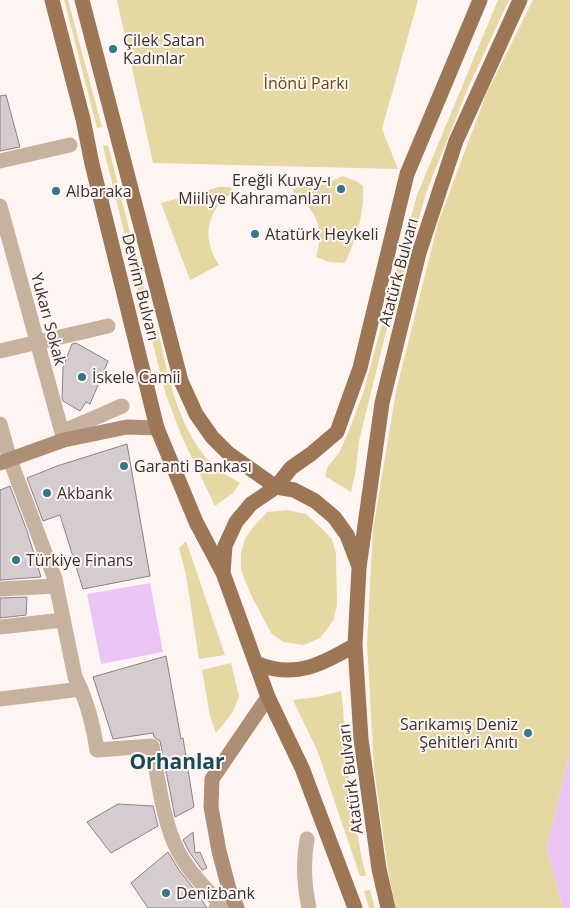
<svg xmlns="http://www.w3.org/2000/svg" width="570" height="908" viewBox="0 0 570 908" font-family="'Open Sans',sans-serif">
<rect width="100%" height="100%" fill="#fef5f3"/>
<path fill="#e5d8a3" d="M 64,0 L 68,0 L 102,127 L 97,128 Z
M 117,0 L 418,0 L 382,129 L 398,169 L 153,163 Z
M 498,0 L 509,0 L 468,88 L 426,193 L 398,294 L 385,336 L 359,441 L 356,469 L 351,492 L 325,476 L 328,466 L 339,453 L 349,431 L 364,390 L 417,195 Z
M 533,0 L 570,0 L 570,751 L 547,848 L 563,908 L 396,908 L 388,871 L 374,768 L 367,644 L 373,529 L 396,391 L 438,223 L 487,92 Z
M 108,145 L 147,300 L 141,301 L 103,146 Z
M 342,176 L 356,181 L 363,186 C 364,216 357,236 345,263 L 329,262 L 316,257 C 325,224 316,213 292,190 L 306,183 L 324,185 Z
M 219,187 L 230,187 L 234,192 C 206,209 201,238 219,265 L 190,280 L 161,203 Z
M 158,331 C 168,375 178,429 211,463 C 218,471 231,477 240,483 L 233,493 L 215,506 L 182,437 L 166,395 L 150,333 Z
M 287,510 L 306,514 L 317,524 L 332,539 L 336,554 L 337,605 L 333,621 L 320,638 L 304,645 L 283,642 L 271,633 L 251,595 L 241,570 L 241,554 L 245,538 L 254,526 L 267,512 Z
M 186,541 L 225,655 L 199,659 L 186,575 L 179,548 Z
M 231,663 L 239,696 L 233,712 L 216,733 L 210,716 L 202,670 Z
M 341,691 C 344,710 344,729 346,749 C 350,791 356,834 366,876 L 360,876 L 317,750 L 293,700 L 318,697 Z
M 370,890 L 375,908 L 369,908 L 364,891 Z"/>
<path fill="#ecc5f7" d="M 150,583 L 163,652 L 101,664 L 87,594 Z
M 570,751 L 570,908 L 563,908 L 547,848 Z"/>
<path fill="#d6cbcf" stroke="#8c8286" d="M 6,95 L 20,147 L 0,151 L 0,96 Z
M 76,343 L 108,361 L 90,404 L 86,402 L 80,411 L 63,401 L 62,398 L 63,367 L 72,344 Z
M 127,444 L 150,576 L 83,589 L 60,515 L 43,521 L 27,478 L 57,466 Z
M 10,486 L 27,531 L 41,577 L 0,580 L 0,490 Z
M 27,597 L 26,615 L 0,618 L 0,598 Z
M 166,656 L 181,739 L 183,738 L 194,807 L 175,817 L 160,741 L 154,737 L 153,733 L 113,739 L 93,677 Z
M 118,804 L 153,806 L 158,826 L 111,853 L 87,822 Z
M 193,832 L 195,853 L 200,852 L 207,868 L 202,870 L 190,853 L 183,840 Z
M 168,852 L 179,870 L 198,894 L 207,908 L 148,908 L 131,883 Z"/>
<g fill="none" stroke-linecap="round" stroke-linejoin="round">
<path stroke="#c7b19f" stroke-width="15" d="M 0,161 L 70,145
M 0,206 L 64,440
M 0,351 L 108,326
M 0,424 L 10,460 L 55,579 L 75,677 C 87,700 93,724 97,750 L 152,746 C 158,778 163,823 178,851 C 187,869 207,891 222,905 L 216,908
M 62,432 L 122,406
M 0,589 L 56,586
M 0,627 L 63,620
M 0,699 L 81,689
M 307,839 C 303,862 304,885 309,908"/>
<path stroke="#ae8e74" stroke-width="15" d="M 0,463 L 64,440 L 127,427 L 157,428
M 237,908 L 229,889 L 219,851 L 211,807 L 212,779 L 268,697"/>
<path stroke="#9c7655" stroke-width="15" d="M 52,0 L 83,119 L 92,164 L 157,428 L 196,522 L 223,573
M 82,0 L 181,381 L 196,414 L 212,437 L 228,453 L 276,487 L 294,490 L 315,501 L 334,517 L 347,535 L 358,564
M 258,664 C 295,679 323,664 355,645
M 355,908 L 302,768 L 268,697 L 223,573 L 225,546 L 236,522 L 251,504 L 276,487 L 291,468 L 311,454 L 337,432 L 360,368 L 407,174 L 480,0
M 388,908 L 379,869 L 361,739 L 355,645 L 359,568 L 382,403 L 419,253 L 456,141 L 520,0"/>
</g>
<g fill="#347788" stroke="#fef5f3" stroke-width="2">
<circle cx="113" cy="49" r="5"/>
<circle cx="341" cy="189" r="5"/>
<circle cx="56" cy="191" r="5"/>
<circle cx="255" cy="234" r="5"/>
<circle cx="82" cy="377" r="5"/>
<circle cx="124" cy="466" r="5"/>
<circle cx="47" cy="493" r="5"/>
<circle cx="16" cy="560" r="5"/>
<circle cx="528" cy="733" r="5"/>
<circle cx="166" cy="893" r="5"/>
</g>
<g text-anchor="middle" dominant-baseline="central" stroke-width="4" stroke-linejoin="round" paint-order="stroke">
<g font-size="16" fill="#363231" stroke="#fef5f3" text-anchor="start">
<text x="123" y="40">Çilek Satan<tspan x="123" dy="18">Kadınlar</tspan></text>
<text x="331" y="180" text-anchor="end">Ereğli Kuvay-ı<tspan x="331" dy="18">Miiliye Kahramanları</tspan></text>
<text x="66" y="191">Albaraka</text>
<text x="265" y="234">Atatürk Heykeli</text>
<text x="92" y="377">İskele Camii</text>
<text x="134" y="466">Garanti Bankası</text>
<text x="57" y="493">Akbank</text>
<text x="26" y="560">Türkiye Finans</text>
<text x="518" y="724" text-anchor="end">Sarıkamış Deniz<tspan x="518" dy="18">Şehitleri Anıtı</tspan></text>
<text x="176" y="893">Denizbank</text>
</g>
<g font-size="16" fill="#5f4f03" stroke="#fef5f3">
<text x="306" y="83">İnönü Parkı</text>
</g>
<g font-size="16" fill="#363231" stroke="#fef5f3">
<text transform="translate(398 272) rotate(-75)">Atatürk Bulvarı</text>
<text transform="translate(141 287) rotate(76)">Devrim Bulvarı</text>
<text transform="translate(49 319) rotate(75)">Yukarı Sokak</text>
<text transform="translate(350 779) rotate(-97)">Atatürk Bulvarı</text>
</g>
<g font-size="21" font-weight="bold" fill="#144c59" stroke="#fef5f3">
<text x="177" y="761">Orhanlar</text>
</g>
</g>
</svg>
